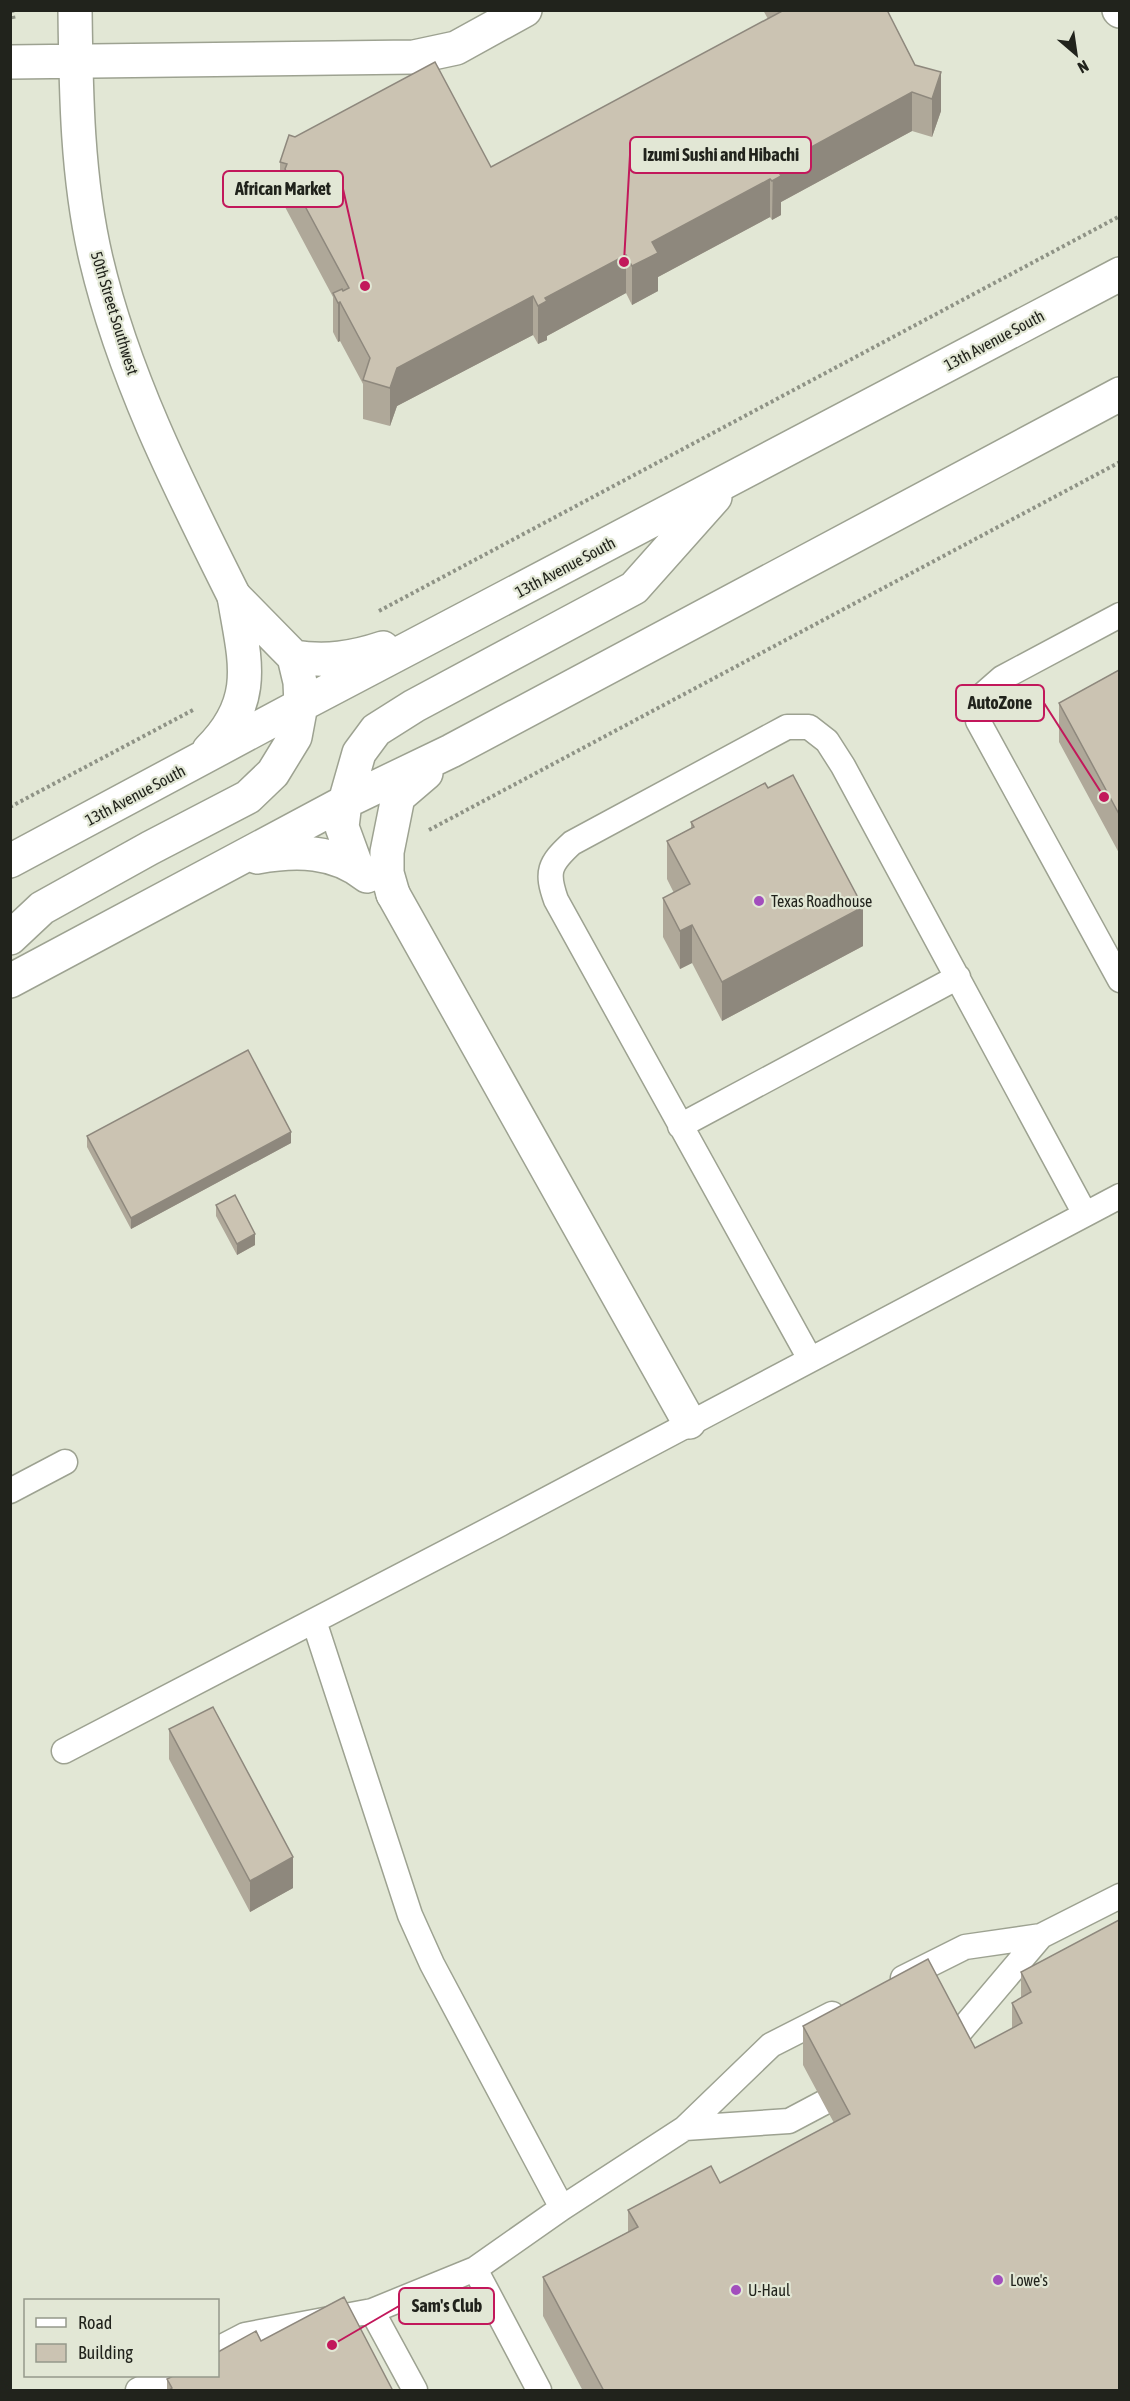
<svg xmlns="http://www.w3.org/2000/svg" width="1130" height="2401" viewBox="0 0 1130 2401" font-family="'Asap Condensed',sans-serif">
<rect width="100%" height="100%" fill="#e2e7d5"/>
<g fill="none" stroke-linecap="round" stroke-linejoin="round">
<g stroke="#9da291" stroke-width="27">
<path id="lane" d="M 1120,615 L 1002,678 L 978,699 L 978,721 L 1120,980
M 680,1126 L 958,977
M 810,1359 L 556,900 C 546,872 549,864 572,843 L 787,727 L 809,727 L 827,741 L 843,766 L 1085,1214
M 10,1491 L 65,1462
M 314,1621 L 410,1915 L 432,1964 L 562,2208
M 64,1751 L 500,1524 L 1120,1196
M 903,1978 L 965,1947 L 1041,1936 L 1120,1896
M 950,2038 L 958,2034 L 1041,1936
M 685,2128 L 789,2121 L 823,2103
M 475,2269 L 539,2390
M 372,2311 L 415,2390
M 218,2349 L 245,2335 L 372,2311 L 475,2269 L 562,2208 L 685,2128 L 771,2045 L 832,2014
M 138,2390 L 166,2376"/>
</g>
<g stroke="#9da291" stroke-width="36">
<path id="street" d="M 75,10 C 76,93 77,178 96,259 C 124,378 180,488 234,596
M 10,62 L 414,57 L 456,48 L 525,10
M 393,894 L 689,1422"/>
</g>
<g stroke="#9da291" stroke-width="36">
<path id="secondary" d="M 1119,10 L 1120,11
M 294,657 C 326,662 353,658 383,648
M 209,750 C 260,700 244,658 234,596
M 257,857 C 296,850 335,850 367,876
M 10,861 L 301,705 L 1120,274
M 357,868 L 342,827 L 345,802 L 359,753 L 376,730 L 414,706 L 634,588 L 715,497
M 393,894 L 387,873 L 387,852 L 398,797 L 426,773
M 10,938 L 42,908 L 150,848 L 248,797 L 273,773 L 295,737 L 301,705 L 300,682 L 294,657 L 234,596
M 10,981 L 345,802 L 451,751 L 1120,394"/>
</g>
<path stroke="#8f9386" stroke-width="4" stroke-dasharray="3 3" stroke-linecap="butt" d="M 12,10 L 14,21
M 379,611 L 1120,216
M 10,807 L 193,710
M 429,830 L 1120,462"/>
<use href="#lane" stroke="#fff" stroke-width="24"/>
<use href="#street" stroke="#fff" stroke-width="33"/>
<use href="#secondary" stroke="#fff" stroke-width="33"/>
</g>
<path fill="#afa899" d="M 763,10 L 887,10 L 915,65 L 941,111 L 932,137 L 912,131 L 781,202 L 781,215 L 772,220 L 770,217 L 658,277 L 658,291 L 632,305 L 626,293 L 547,336 L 547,340 L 538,344 L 533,335 L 397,406 L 390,426 L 363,419 L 363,384 L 340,341 L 338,342 L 333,332 L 333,297 L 285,207 L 285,202 L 280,201 L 280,162 L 295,137 L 491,167 L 768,19 Z
M 1119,670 L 1119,853 L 1059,742 L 1059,703 Z
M 691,822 L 863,946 L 722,1021 L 692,963 L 680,969 L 663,937 L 663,898 L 674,893 L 667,879 L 667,841 L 691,828 Z
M 87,1136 L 291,1143 L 131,1229 L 87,1147 Z
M 216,1205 L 255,1245 L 237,1255 L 216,1216 Z
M 169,1729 L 293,1888 L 250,1912 L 169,1759 Z
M 1119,1920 L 1119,2391 L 583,2391 L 543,2316 L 543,2277 L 628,2232 L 628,2210 L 720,2183 L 834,2123 L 803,2065 L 803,2026 L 975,2048 L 1012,2029 L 1012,2003 L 1021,1998 L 1021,1972 Z
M 261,2341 L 393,2391 L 167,2391 L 167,2379 Z"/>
<path fill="#8e887d" d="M 941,72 L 941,111 L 932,137 L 932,99 Z
M 912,92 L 912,131 L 781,202 L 781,215 L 772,220 L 773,168 Z
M 770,179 L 770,217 L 658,277 L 658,291 L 632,305 L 632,266 L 652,242 Z
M 626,255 L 626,293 L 547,336 L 547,340 L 538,344 L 538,306 L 545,298 Z
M 533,296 L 533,335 L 397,406 L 390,426 L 390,388 L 397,368 Z
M 340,302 L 340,341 L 338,342 L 338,303 Z
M 863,907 L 863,946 L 722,1021 L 722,982 Z
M 692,925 L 692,963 L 680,969 L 680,931 Z
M 291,1132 L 291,1143 L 131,1229 L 131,1218 Z
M 255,1234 L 255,1245 L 237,1255 L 237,1244 Z
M 293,1857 L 293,1888 L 250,1912 L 250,1881 Z"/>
<path fill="#cbc3b2" stroke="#8e887d" stroke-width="1.5" d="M 784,10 L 887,10 L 915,65 L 941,72 L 932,99 L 912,92 L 773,168 L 776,167 L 781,176 L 772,181 L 770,179 L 652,242 L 658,253 L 632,266 L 626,255 L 545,298 L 547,301 L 538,306 L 533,296 L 397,368 L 390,388 L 363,380 L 370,358 L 340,302 L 338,303 L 333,293 L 342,289 L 343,291 L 349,288 L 285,169 L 287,164 L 280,162 L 289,135 L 295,137 L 435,62 L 491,167 Z
M 1119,670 L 1119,814 L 1059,703 Z
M 793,775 L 863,907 L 722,982 L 692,925 L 680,931 L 663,898 L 690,884 L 667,841 L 694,827 L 691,822 L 765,783 L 768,788 Z
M 248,1050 L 291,1132 L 131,1218 L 87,1136 Z
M 235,1195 L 255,1234 L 237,1244 L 216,1205 Z
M 213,1707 L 293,1857 L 250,1881 L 169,1729 Z
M 1119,1920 L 1119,2391 L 604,2391 L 543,2277 L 638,2227 L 628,2210 L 711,2166 L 720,2183 L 850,2114 L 803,2026 L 928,1959 L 975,2048 L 1022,2023 L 1012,2003 L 1031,1992 L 1021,1972 Z
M 344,2297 L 393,2391 L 168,2391 L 172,2388 L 167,2379 L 173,2376 L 218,2376 L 218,2352 L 256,2331 L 261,2341 Z"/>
<g fill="#a24ebd" stroke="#e2e7d5" stroke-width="2">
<circle cx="759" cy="901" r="6"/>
<circle cx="998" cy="2280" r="6"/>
<circle cx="736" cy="2290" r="6"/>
</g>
<g text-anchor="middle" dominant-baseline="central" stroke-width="4.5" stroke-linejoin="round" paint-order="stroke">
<g font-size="16" fill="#21231c" stroke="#e2e7d5">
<text transform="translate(115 313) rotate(73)">50th Street Southwest</text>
<text transform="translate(994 340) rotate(-28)">13th Avenue South</text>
<text transform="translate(565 567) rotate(-28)">13th Avenue South</text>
<text transform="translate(135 795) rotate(-28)">13th Avenue South</text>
</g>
<g font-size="16" fill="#21231c" stroke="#e2e7d5" text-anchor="start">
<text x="771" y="901">Texas Roadhouse</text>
<text x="1010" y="2280">Lowe's</text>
<text x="748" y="2290">U-Haul</text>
</g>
</g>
<path fill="none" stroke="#c2185b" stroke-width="2" d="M624 262L630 155M365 286L343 189M1104 797L1044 703M332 2345L399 2306"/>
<g fill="#c2185b" stroke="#e2e7d5" stroke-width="2">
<circle cx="624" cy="262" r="6"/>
<circle cx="365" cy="286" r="6"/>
<circle cx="1104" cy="797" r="6"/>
<circle cx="332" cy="2345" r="6"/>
</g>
<g fill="#e2e7d5" stroke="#c2185b" stroke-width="2">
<rect x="630" y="137" width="181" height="36" rx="6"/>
<rect x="223" y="171" width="120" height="36" rx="6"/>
<rect x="956" y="685" width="88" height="36" rx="6"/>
<rect x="399" y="2288" width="95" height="36" rx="6"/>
</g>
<g font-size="18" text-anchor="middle" font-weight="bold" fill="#21231c">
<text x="721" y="161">Izumi Sushi and Hibachi</text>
<text x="283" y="195">African Market</text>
<text x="1000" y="709">AutoZone</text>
<text x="447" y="2312">Sam's Club</text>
</g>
<rect width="1130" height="2401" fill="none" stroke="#21231c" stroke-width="24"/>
<rect x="24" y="2299" width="195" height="78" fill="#e2e7d5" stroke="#95998b" stroke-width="1.5"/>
<rect x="36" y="2318" width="30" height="9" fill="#ffffff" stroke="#95998b" stroke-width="1.5"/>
<text x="78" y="2329" font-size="18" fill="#21231c">Road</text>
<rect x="36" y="2344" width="30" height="18" fill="#cbc3b2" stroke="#95998b" stroke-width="1.5"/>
<text x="78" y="2359" font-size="18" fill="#21231c">Building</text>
<g transform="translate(1076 54) rotate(151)" stroke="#e2e7d5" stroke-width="4.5" paint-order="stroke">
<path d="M0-4.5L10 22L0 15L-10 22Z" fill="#21231c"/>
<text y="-9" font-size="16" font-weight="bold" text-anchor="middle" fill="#21231c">N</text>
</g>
</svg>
